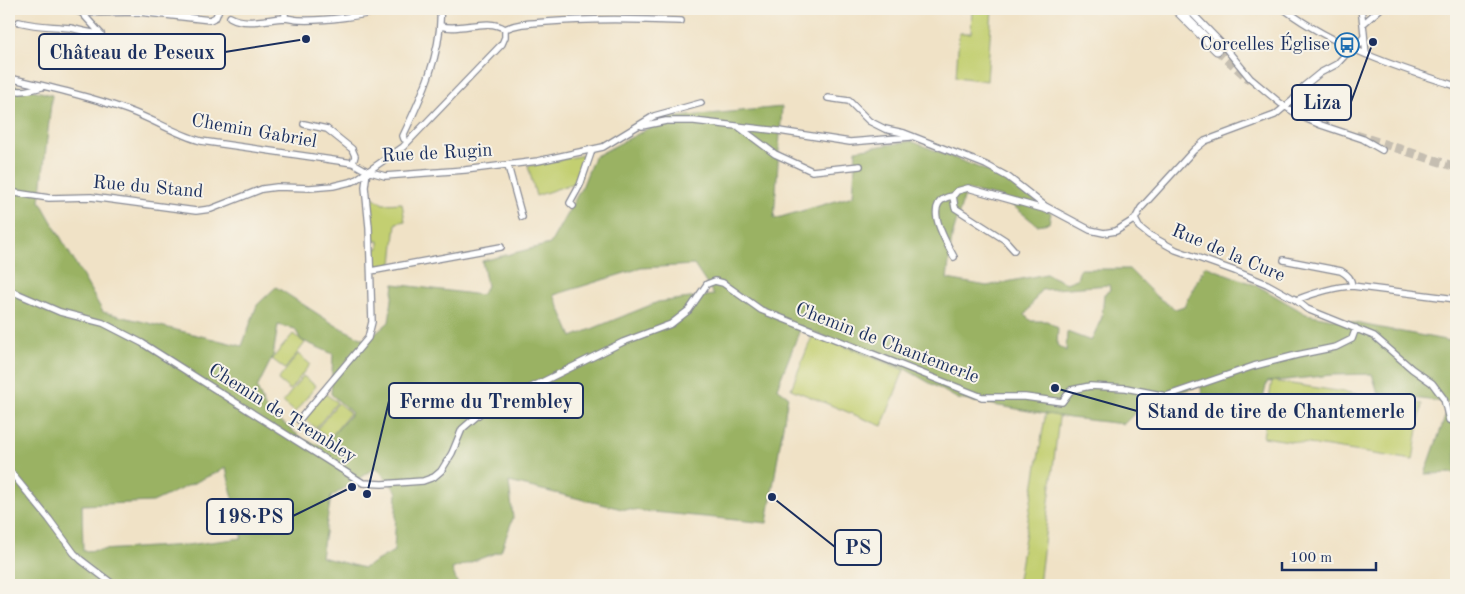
<svg xmlns="http://www.w3.org/2000/svg" width="1465" height="594" viewBox="0 0 1465 594" font-family="'Old Standard TT',serif">
<rect width="100%" height="100%" fill="#f7f3e8"/>
<filter id="ink" filterUnits="userSpaceOnUse"><feTurbulence type="fractalNoise" baseFrequency=".02" numOctaves="2"/><feDisplacementMap in="SourceGraphic" scale="10" xChannelSelector="R" yChannelSelector="G"/><feConvolveMatrix kernelMatrix="1 2 1 2 8 2 1 2 1" color-interpolation-filters="sRGB"/></filter>
<filter id="wash" filterUnits="userSpaceOnUse"><feTurbulence type="fractalNoise" baseFrequency=".0096" numOctaves="4" result="noise"/><feDisplacementMap in="SourceGraphic" scale="20" xChannelSelector="R" yChannelSelector="G"/><feGaussianBlur stdDeviation="1.12" result="paint"/><feColorMatrix in="noise" values="0 0 0 0 0 0 0 0 0 0 0 0 0 0 0 0 0 1.4 0 .05"/><feComposite in="paint" operator="in"/></filter>
<g filter="url(#wash)">
<rect width="100%" height="100%" fill="#f0e2c6"/>
<path fill="#c3cf71" stroke="#6f7f68" d="M 972,9 L 992,9 L 987,81 L 956,77 L 959,33 L 971,33 Z
M 584,155 L 580,181 L 536,196 L 528,166 Z
M 370,195 L 383,204 L 402,203 L 405,221 L 396,223 L 392,264 L 378,266 L 374,265 L 373,251 L 375,251 L 375,248 L 379,248 L 379,241 L 372,241 Z
M 293,334 L 305,343 L 285,369 L 272,359 Z
M 813,334 L 904,370 L 882,426 L 791,389 Z
M 298,354 L 310,364 L 290,390 L 278,380 Z
M 303,376 L 316,386 L 295,412 L 283,402 Z
M 1272,381 L 1422,404 L 1413,460 L 1263,437 Z
M 324,393 L 337,402 L 316,428 L 304,419 Z
M 1049,393 L 1062,393 L 1039,585 L 1017,585 Z
M 338,403 L 350,413 L 329,439 L 317,429 Z"/>
<path fill="#9ab263" stroke="#5a7060" fill-rule="evenodd" d="M 9,84 L 52,95 L 40,201 L 103,312 L 242,346 L 257,305 L 276,287 L 335,325 L 367,341 L 389,322 L 394,284 L 481,295 L 487,286 L 482,261 L 550,244 L 583,185 L 594,157 L 668,118 L 782,107 L 774,219 L 853,196 L 856,150 L 911,141 L 1005,178 L 1051,213 L 1049,223 L 1037,225 L 1002,197 L 966,190 L 952,237 L 947,279 L 987,286 L 1046,274 L 1066,283 L 1077,279 L 1080,269 L 1129,269 L 1157,297 L 1175,309 L 1184,306 L 1205,266 L 1258,286 L 1306,314 L 1456,342 L 1456,473 L 1425,474 L 1450,403 L 1378,393 L 1372,374 L 1332,375 L 1267,382 L 1260,412 L 1223,414 L 1219,396 L 1202,399 L 1201,386 L 1149,399 L 1124,424 L 1070,418 L 958,399 L 905,369 L 801,327 L 777,388 L 788,396 L 767,523 L 622,509 L 509,482 L 513,518 L 501,551 L 452,569 L 458,585 L 9,585 ZM 694,265 L 714,295 L 658,302 L 572,337 L 554,295 L 641,268 ZM 1109,285 L 1110,290 L 1104,294 L 1102,317 L 1091,341 L 1067,332 L 1066,351 L 1057,345 L 1058,328 L 1047,321 L 1031,321 L 1025,315 L 1041,290 ZM 278,325 L 295,329 L 301,340 L 333,354 L 331,394 L 352,413 L 323,446 L 304,440 L 266,409 L 257,388 L 273,356 ZM 376,467 L 397,492 L 394,551 L 364,568 L 321,557 L 331,497 ZM 226,468 L 242,538 L 187,545 L 83,551 L 82,505 L 153,502 Z"/>
</g>
<g filter="url(#ink)">
<g fill="none" stroke-linecap="round" stroke-linejoin="round">
<path stroke="#c5beb1" stroke-width="9" stroke-dasharray="9 4.5" stroke-linecap="butt" d="M 1217,50 L 1250,80
M 1287,106 L 1327,125
M 1356,135 L 1456,167"/>
<g stroke="#868892" stroke-width="8">
<path id="minor" d="M 72,9 L 82,13 L 139,12 L 210,20 L 216,17 L 219,9
M 1188,9 L 1223,45 L 1250,78 L 1280,103 L 1300,116 L 1321,125 L 1363,139 L 1382,150
M 1284,9 C 1335,47 1396,67 1456,86
M 1361,9 L 1363,24
M 82,13 L 101,34
M 230,17 C 246,26 266,19 284,18 C 289,18 294,20 299,20 C 325,21 362,16 387,9
M 285,18 L 285,9
M 19,22 C 38,27 51,26 70,28 C 80,30 90,33 101,34
M 441,26 C 461,32 487,17 505,29
M 505,29 C 518,23 532,23 546,22 C 591,18 636,19 681,21
M 1366,54 L 1363,24 L 1380,9
M 9,78 C 48,87 89,96 127,110 C 153,119 175,134 201,141 L 353,163 L 367,171 L 385,176 L 465,170 L 538,161 L 603,147 L 654,116 L 701,103
M 9,89 C 19,93 31,90 42,87
M 828,98 L 849,101 L 869,121 L 885,129 L 904,133 L 986,165 L 1008,177 L 1045,206 L 1090,230 L 1104,233 L 1116,231 L 1135,219
M 304,124 L 327,129 L 352,149 L 355,156 L 353,163
M 642,126 L 666,121 L 694,121 L 779,131 L 850,142 L 911,137
M 739,127 L 775,154 L 812,171 L 860,166
M 404,139 L 403,136 C 421,98 443,51 440,9
M 508,166 L 522,217
M 9,192 L 49,198 L 91,197 L 196,211 L 211,209 L 262,189 L 277,187 L 310,188 L 333,186 L 354,181 L 403,147 L 502,44 L 505,37 L 505,29
M 953,196 C 920,200 945,240 954,257
M 573,206 L 570,203 L 580,185 L 592,150
M 1135,219 L 1139,227 L 1149,235 L 1176,250 L 1235,271 L 1267,284 L 1296,300 L 1307,309 L 1374,336 L 1412,369 L 1432,383 L 1444,399 L 1449,420 L 1456,423
M 1135,219 L 1141,208 L 1194,150 L 1205,141 L 1275,115 L 1293,100 L 1304,86 L 1320,73 L 1337,64 L 1347,53 L 1356,49 L 1363,38
M 1014,250 L 1005,240 L 955,208 L 953,196 L 957,191 L 968,188 L 1047,210
M 1284,260 L 1341,271 C 1348,275 1351,278 1352,286
M 371,271 L 501,247
M 9,290 L 60,312 L 103,323 L 142,343 L 363,483 L 382,484 L 409,482 L 423,481 L 434,477 L 441,471 L 452,453 L 462,429 L 483,411 L 623,342 L 671,324 L 689,310 L 707,284 L 715,281 L 723,283 L 761,310 L 982,397 L 1025,397 L 1062,402 L 1071,390 L 1090,386 L 1126,388 L 1166,396 L 1254,366 L 1297,355 L 1336,347 L 1352,339 L 1356,328
M 1296,300 C 1314,293 1332,287 1352,286 L 1456,299
M 299,420 L 368,338 L 372,322 L 369,227 L 365,187 L 367,171
M 9,470 L 49,519 L 74,553 L 81,560 L 114,585"/>
</g>
<g stroke="#868892" stroke-width="11">
<path id="primary" d="M 1176,9 L 1217,50"/>
</g>
<use href="#minor" stroke="#fff" stroke-width="5.5"/>
<use href="#primary" stroke="#fff" stroke-width="9"/>
</g>
</g>
<defs>
<g id="bus-ring" transform="scale(1.25)"><circle r="9.5" fill="#f7f3e8" stroke="#1f6fb2" stroke-width="1.5"/><path d="M-5-6H5V4H4V6H2V4H-2V6H-4V4H-5ZM-3.5-4V0h7V-4ZM-3.5 1.2v1.5H-2V1.2ZM2 1.2v1.5H3.5V1.2Z" fill="#1f6fb2"/></g>
</defs>
<g fill-rule="evenodd">
<use href="#bus-ring" x="1347" y="45"/>
</g>
<g text-anchor="middle" dominant-baseline="central" stroke-width="4" stroke-linejoin="round" paint-order="stroke">
<g font-size="19" fill="#1b2f5e" stroke="#f7f3e8" text-anchor="end">
<text x="1330" y="45">Corcelles Église</text>
</g>
<g font-size="19" fill="#1b2f5e" stroke="#f7f3e8">
<text transform="translate(254 132) rotate(10)">Chemin Gabriel</text>
<text transform="translate(437 154) rotate(-3)">Rue de Rugin</text>
<text transform="translate(148 188) rotate(5)">Rue du Stand</text>
<text transform="translate(1228 254) rotate(23)">Rue de la Cure</text>
<text transform="translate(887 344) rotate(21)">Chemin de Chantemerle</text>
<text transform="translate(282 414) rotate(32)">Chemin de Trembley</text>
</g>
</g>
<path fill="none" stroke="#1b2f5e" stroke-width="2" d="M306 39L225 52M1373 42L1351 102M367 494L389 401M1055 388L1137 411M352 487L293 516M772 497L835 547"/>
<g fill="#1b2f5e" stroke="#f7f3e8" stroke-width="2">
<circle cx="306" cy="39" r="5"/>
<circle cx="1373" cy="42" r="5"/>
<circle cx="367" cy="494" r="5"/>
<circle cx="1055" cy="388" r="5"/>
<circle cx="352" cy="487" r="5"/>
<circle cx="772" cy="497" r="5"/>
</g>
<g fill="#f7f3e8" stroke="#1b2f5e" stroke-width="2">
<rect x="39" y="34" width="186" height="35" rx="5"/>
<rect x="1292" y="85" width="59" height="35" rx="5"/>
<rect x="389" y="383" width="194" height="35" rx="5"/>
<rect x="1137" y="394" width="278" height="35" rx="5"/>
<rect x="207" y="499" width="86" height="35" rx="5"/>
<rect x="835" y="530" width="46" height="35" rx="5"/>
</g>
<g font-size="20" text-anchor="middle" font-weight="bold" fill="#1b2f5e">
<text x="132" y="59">Château de Peseux</text>
<text x="1322" y="109">Liza</text>
<text x="486" y="408">Ferme du Trembley</text>
<text x="1276" y="418">Stand de tire de Chantemerle</text>
<text x="250" y="523">198·PS</text>
<text x="858" y="554">PS</text>
</g>
<rect width="1465" height="594" fill="none" stroke="#f7f3e8" stroke-width="30"/>
<path d="M1282 562v8h94v-8" fill="none" stroke="#1b2f5e" stroke-width="2.5"/>
<text x="1290" y="562" font-size="15" fill="#1b2f5e" stroke="#f7f3e8" stroke-width="4" paint-order="stroke">100 m</text>
</svg>
